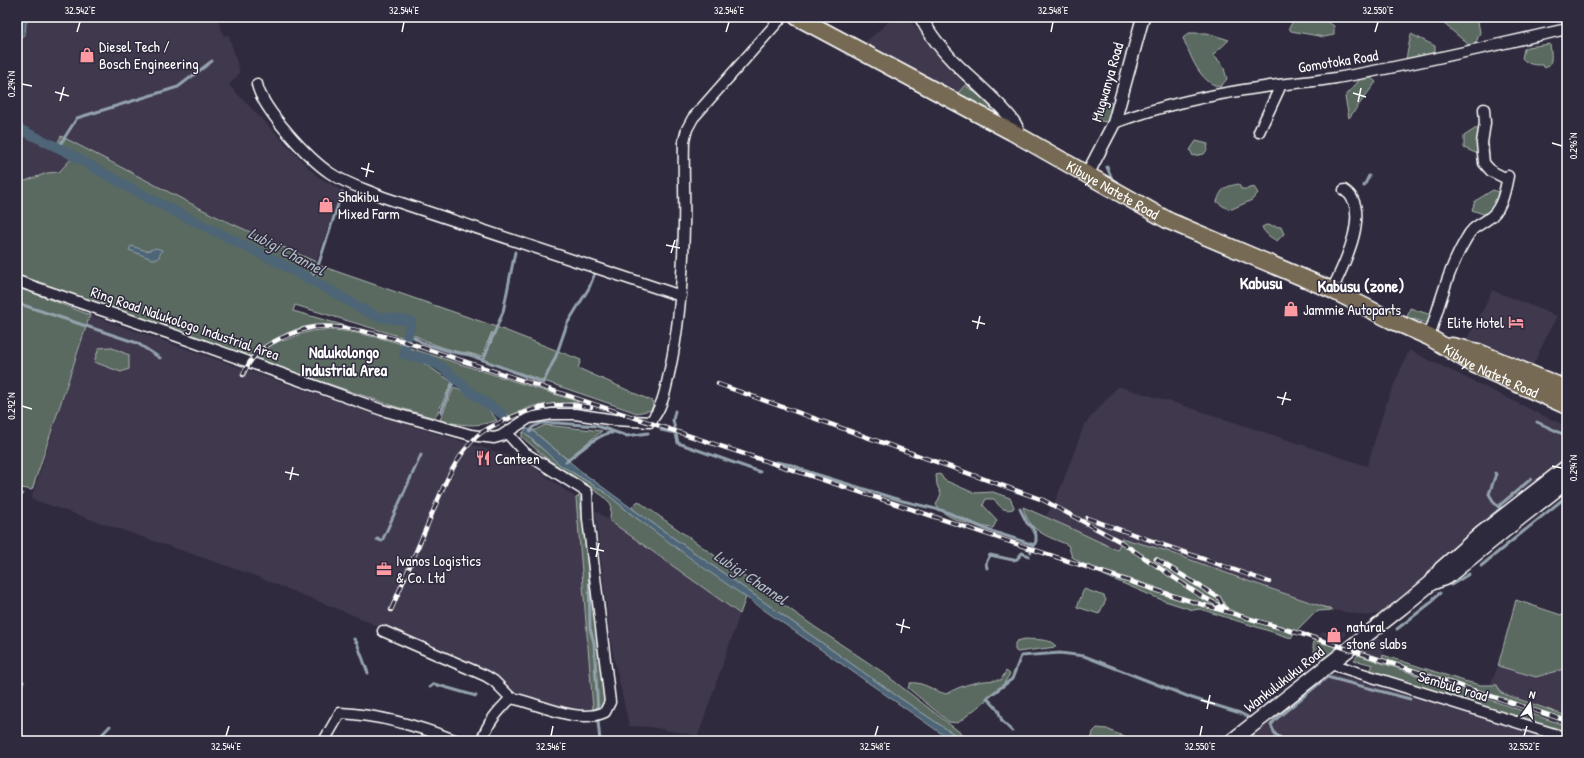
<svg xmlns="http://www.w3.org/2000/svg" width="1584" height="758" viewBox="0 0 1584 758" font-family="'Patrick Hand',sans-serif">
<rect width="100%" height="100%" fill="#2f2a3d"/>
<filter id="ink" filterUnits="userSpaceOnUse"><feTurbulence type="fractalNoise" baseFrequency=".025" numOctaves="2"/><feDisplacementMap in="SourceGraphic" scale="8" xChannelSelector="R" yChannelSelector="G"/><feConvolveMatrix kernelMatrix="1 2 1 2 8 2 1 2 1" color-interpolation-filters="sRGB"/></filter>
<g filter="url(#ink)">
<path fill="#3f374d" d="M 17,17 L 217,17 L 224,36 L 229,35 L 240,73 L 229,85 L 317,176 L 341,190 L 316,262 L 213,215 L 61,136 L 57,144 L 17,122 Z
M 894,17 L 910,20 L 965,85 L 958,93 L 861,46 Z
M 17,132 L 71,159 L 59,172 L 47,173 L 17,184 Z
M 1492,290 L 1557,316 L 1530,371 L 1465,342 L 1484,308 Z
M 90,315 L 304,390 L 415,427 L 510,456 L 528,463 L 576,498 L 595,712 L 565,710 L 507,692 L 500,680 L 350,614 L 247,573 L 31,499 Z
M 1409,350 L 1542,415 L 1567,426 L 1567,466 L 1394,606 L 1382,613 L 1368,616 L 1333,610 L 1245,580 L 1164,550 L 1122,538 L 1117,551 L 1045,517 L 1054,503 L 1062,484 L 1084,425 L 1118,386 L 1185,406 L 1367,466 L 1386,403 Z
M 595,510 L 740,614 L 698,736 L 650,727 L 629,726 L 611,645 Z
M 1345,631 L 1346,637 L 1337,638 L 1318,635 L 1323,632 Z
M 1371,638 L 1381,639 L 1385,643 L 1382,659 L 1358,651 Z
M 1498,666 L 1536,677 L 1567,668 L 1567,716 L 1500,693 L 1490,685 Z
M 1305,668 L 1327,672 L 1403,692 L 1566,741 L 1242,741 L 1300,679 Z"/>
<path fill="#5a6a61" stroke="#acb4b0" d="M 1302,17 L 1326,21 L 1334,26 L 1334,35 L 1324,37 L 1291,31 L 1289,28 L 1293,21 Z
M 1436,17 L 1477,17 L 1480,32 L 1476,43 L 1469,45 Z
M 1189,33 L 1207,33 L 1229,40 L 1213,55 L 1223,65 L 1227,79 L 1220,87 C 1199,82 1191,56 1183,38 Z
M 1411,34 L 1435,46 L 1435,53 L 1406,59 Z
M 1550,44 C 1551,52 1554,65 1545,68 L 1542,65 C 1534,65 1528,65 1522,58 L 1524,49 L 1527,47 Z
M 1371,78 L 1376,82 L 1349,118 L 1345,97 L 1360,79 Z
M 965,85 L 1003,114 L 1006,120 L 958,93 Z
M 1110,102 L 1116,107 L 1114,116 L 1107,122 L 1094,120 L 1093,114 L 1097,107 Z
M 1484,126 L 1489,147 L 1480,155 L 1464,148 L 1464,136 L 1478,127 Z
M 61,136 L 213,215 L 316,262 L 310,276 L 164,202 L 57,144 Z
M 1196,141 L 1208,144 L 1207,150 L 1204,154 L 1193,156 L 1190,150 Z
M 71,159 L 139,197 L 304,279 L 375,318 L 408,323 L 405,338 L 295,305 L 293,311 L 346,326 C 322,325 307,323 285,334 L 282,341 C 290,339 299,334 308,332 C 333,325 377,337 402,344 L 400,355 L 422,362 L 452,382 L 435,418 L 394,406 L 17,278 L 17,184 L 47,173 L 59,172 Z
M 1239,184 L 1241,189 L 1247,189 L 1254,187 L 1258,193 L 1252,200 L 1232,209 L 1226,208 L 1217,202 C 1221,188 1226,186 1239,184 Z
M 1493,190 L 1504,194 L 1497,208 L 1486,215 L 1472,210 L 1475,201 Z
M 1266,225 L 1281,227 L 1284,234 L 1277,241 C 1270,237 1265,234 1262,227 Z
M 321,266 L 494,326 L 581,360 L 578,368 L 652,401 L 653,405 L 651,410 L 637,413 L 483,360 L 492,332 L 481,357 C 471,352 462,353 452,350 C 438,346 424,341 411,333 L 413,320 L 378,314 L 361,306 L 316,279 Z
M 17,287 L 90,315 L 32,490 L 17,487 Z
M 1410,308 L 1434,316 L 1430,324 L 1407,317 Z
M 110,347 L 129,355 L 129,369 L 121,372 L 94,362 L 99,348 Z
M 410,348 L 579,402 L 533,406 L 509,416 L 433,359 L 418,353 L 409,352 Z
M 454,387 C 472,394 486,405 497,420 C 477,428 460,425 440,420 Z
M 545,425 L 602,431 L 567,459 L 533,431 Z
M 524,432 L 536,444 L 573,473 L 606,493 L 631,514 L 746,597 L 740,614 L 610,521 L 611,504 L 603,496 L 546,458 L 522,437 L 522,433 Z
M 939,474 L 941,475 L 944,480 L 974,493 L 993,492 L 1010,498 L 1014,507 L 1013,509 C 1003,512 999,506 994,499 L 986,499 L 983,505 L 997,520 L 993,528 C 972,525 949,522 936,505 L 941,494 L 937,485 L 936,475 Z
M 579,496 L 584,501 L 606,701 L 601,710 L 595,712 L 593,709 L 576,498 Z
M 638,501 L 815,627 L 881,671 L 971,741 L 964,741 L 897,696 L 634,510 L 632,507 Z
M 1023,507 L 1068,527 L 1117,550 L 1121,542 L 1201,597 L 1236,615 L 1156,588 L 1156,587 L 1085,565 L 1072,557 L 1068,545 C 1047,536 1029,532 1023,507 Z
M 1121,538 L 1164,550 L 1245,580 L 1333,610 L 1319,611 L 1313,614 L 1295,632 L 1242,616 L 1202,594 L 1122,541 Z
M 1104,573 L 1294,634 L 1291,638 L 1200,609 L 1193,610 L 1162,600 L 1103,575 Z
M 1084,589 L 1104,596 L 1106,600 L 1099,614 L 1077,607 Z
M 1516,600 L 1567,617 L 1567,668 L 1536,677 L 1498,666 Z
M 1025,639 C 1034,640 1052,638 1056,647 L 1017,652 L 1015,650 L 1015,643 L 1017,641 Z
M 1314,639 L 1353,651 L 1325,660 L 1316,657 L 1313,648 Z
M 1358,655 L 1567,726 L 1567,733 L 1369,673 L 1373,665 L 1354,660 Z
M 1383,655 L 1464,681 L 1481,685 L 1497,685 L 1501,693 L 1567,716 L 1567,720 L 1382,659 Z
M 1006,671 L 1010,674 L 1001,688 L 958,723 L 949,722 L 908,688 L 910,683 C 922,681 934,691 946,694 C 963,684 981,680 1001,680 Z
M 1097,728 L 1107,729 L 1133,741 L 1091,741 L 1093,732 Z"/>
<path fill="#4d6577" stroke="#94a3ad" d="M 17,17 L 30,17 L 26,23 L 25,35 L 17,41 Z
M 131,246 L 147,251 L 156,248 L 162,250 L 158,259 L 152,259 L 129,250 Z
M 526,428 L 533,431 L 582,472 L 634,510 L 897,696 L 964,741 L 952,741 L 701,566 L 631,514 L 606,493 L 559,464 L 524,432 Z"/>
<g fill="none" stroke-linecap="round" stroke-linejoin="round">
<path stroke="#94a3ad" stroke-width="3" d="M 61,149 L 61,143 L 77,118 L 178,87 L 212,61
M 1107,167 L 1113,181
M 1364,186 L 1369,176
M 1179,216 L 1191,222
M 311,280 L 319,263 L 342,192
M 17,303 L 137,343 L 160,358
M 409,334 L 423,343 L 452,352 L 470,355 L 543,383 L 556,356 L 567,324 L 589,288 L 595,273
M 483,360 L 503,312 L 515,252
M 1560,379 L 1563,371 L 1567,368
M 675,411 L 673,420 L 678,443 L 760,472
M 441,412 L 455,378
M 1537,422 L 1567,436
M 661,430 L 676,433
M 530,432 L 533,427 L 542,423 L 557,423 L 597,426 L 627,436 L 648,433
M 566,462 C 575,455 601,431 612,433
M 776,462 L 792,465 L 809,472 L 903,501 L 944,511 L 988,530 L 1034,545
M 1495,473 L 1496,474 L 1489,494 L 1495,504 L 1499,507
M 17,493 L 22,494
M 581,499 L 583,519
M 1020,509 L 1027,523 L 1032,527 L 1036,535 L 1036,541 L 1033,548
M 1483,527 L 1482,524 L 1500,509 L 1500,505 L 1531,479
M 377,539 L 382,541 L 421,455
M 1031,552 L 1032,550
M 1481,566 L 1567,496
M 987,568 L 986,563 L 990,555 L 1013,560 L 1017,559 L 1022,553 L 1029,556
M 589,570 L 590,628 L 594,643 L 598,712
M 1451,585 L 1469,574
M 1397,629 L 1433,601 L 1434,598 L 1440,593
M 354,639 L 357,643 L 368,673
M 17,678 L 23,682
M 430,687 L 434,684 L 476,696
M 1265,706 L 1271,700
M 598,721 L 600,741
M 1012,731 L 1002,721 L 998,710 L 987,698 L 1012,679 L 1021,656 L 1060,653 L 1084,656 L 1192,698 L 1240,713 L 1252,719 L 1251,719
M 96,741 L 110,726
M 1257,741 L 1260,739 L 1263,741
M 1285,741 L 1275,734 L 1271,725 L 1276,719 L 1327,677 L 1410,699"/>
<path stroke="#4d6577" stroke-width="10" d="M 17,128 L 65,151 L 137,192 L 186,217 L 274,260 L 333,292 L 360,308 L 378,317 L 411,321 L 404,354 L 427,359 L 443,368 L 473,394 L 502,414"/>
<g stroke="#fff" stroke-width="13">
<path id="minor" d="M 257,84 C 262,109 308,158 330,173 C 346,184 365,189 383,197 L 681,296
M 1484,109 L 1485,123 L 1482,143 L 1484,163 L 1491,171 L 1507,179
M 1114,123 C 1162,105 1213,94 1264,87 C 1288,83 1312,82 1336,78 C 1413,65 1490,46 1567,29
M 1259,132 L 1281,85
M 17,281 L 177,336 L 382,410 L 471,435 L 494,438 L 501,436 L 529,418 L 552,414 L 575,414 L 615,420 L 650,422 C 663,408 666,387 670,369 C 680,322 683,274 684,226 C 685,198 683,169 684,141 L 687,129 L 693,118 L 782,17
M 1332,290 C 1343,267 1373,208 1344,190
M 1429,337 C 1440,304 1448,269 1466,239 C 1473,226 1477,227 1488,219 C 1502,210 1505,191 1508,176
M 383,631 L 486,676 L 494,681 L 511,698
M 1331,664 L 1567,738
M 324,741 L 340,713 C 381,715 419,726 457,741
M 482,741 C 487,723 498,711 511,698 C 539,703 577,725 605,712 L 610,702 L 588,519 L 587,492 L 525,453 L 507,433"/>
</g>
<g stroke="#fff" stroke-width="15">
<path id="tertiary" d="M 921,17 C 928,33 940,47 952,60 C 962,71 1017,118 1017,129 L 1012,132
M 1087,175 L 1114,123 L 1143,17"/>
</g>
<g stroke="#fff" stroke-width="17">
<path id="secondary" d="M 1431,583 L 1447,577 L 1521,517 L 1567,481
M 1232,741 L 1402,607 L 1431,583 L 1441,569 L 1482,533 L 1567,467"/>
</g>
<g stroke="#fff" stroke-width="19">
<g id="primary">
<path id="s1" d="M 797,17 L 1012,132 L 1169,221 L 1332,290 L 1391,320 L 1429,337 L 1473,364 L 1567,406"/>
<path d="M 1452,346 L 1478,352 L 1567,389"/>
</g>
</g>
<use href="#minor" stroke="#2f2a3d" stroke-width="10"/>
<use href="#tertiary" stroke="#2f2a3d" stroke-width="12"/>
<use href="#secondary" stroke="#2f2a3d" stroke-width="14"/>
<use href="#primary" stroke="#776a54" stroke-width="16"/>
<g stroke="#fff" stroke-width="4.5">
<path id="rail" d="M 243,375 C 251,356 261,348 279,339 C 290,334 303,329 314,327 C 338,324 376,334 400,340 L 1177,597 L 1308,636 L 1567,721
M 718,384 L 1043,500 L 1121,542 L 1201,596 L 1222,607
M 1087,518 L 1269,582
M 1156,559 L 1219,598 L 1223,606 L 1226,609
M 391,610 C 403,582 415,554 427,526 C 440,495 452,460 477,436 C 484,430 494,425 503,421 C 537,406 555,402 591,407"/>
</g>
<use href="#rail" stroke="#2f2a3d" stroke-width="3" stroke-dasharray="9" stroke-linecap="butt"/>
</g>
</g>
<path fill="none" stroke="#fff" stroke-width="1.5" d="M 77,32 L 80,22M 402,32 L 404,22M 726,32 L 729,22M 1051,32 L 1053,22M 1375,32 L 1378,22M 22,84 L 32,86M 55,92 L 69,96M 1353,93 L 1366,97M 60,101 L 64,87M 1358,102 L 1361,88M 1552,143 L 1562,146M 361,168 L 374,172M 366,177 L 369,163M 666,245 L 680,248M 671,253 L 675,240M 972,321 L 985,324M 977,329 L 980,316M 1277,397 L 1291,400M 1282,405 L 1286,392M 22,406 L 32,409M 1552,466 L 1562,468M 285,472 L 299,475M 290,480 L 293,467M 590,548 L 604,551M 596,557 L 599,543M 896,624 L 910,628M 901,633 L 904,619M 1201,700 L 1215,704M 1207,709 L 1210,695M 226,736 L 229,726M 551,736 L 553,726M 875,736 L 878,726M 1200,736 L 1202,726M 1524,736 L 1527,726"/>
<defs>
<g id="shop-bare" transform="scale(1.2)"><path d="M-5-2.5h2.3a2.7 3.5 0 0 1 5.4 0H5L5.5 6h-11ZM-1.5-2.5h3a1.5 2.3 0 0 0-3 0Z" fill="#ff9aa2" stroke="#2f2a3d" stroke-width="2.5" paint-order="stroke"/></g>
<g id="hotel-bare" transform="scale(1.2)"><path d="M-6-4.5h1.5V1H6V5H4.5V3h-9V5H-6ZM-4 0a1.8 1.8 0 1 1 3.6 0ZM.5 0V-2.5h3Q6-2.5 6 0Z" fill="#ff9aa2" stroke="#2f2a3d" stroke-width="2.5" paint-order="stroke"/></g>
<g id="restaurant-bare" transform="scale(1.2)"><path d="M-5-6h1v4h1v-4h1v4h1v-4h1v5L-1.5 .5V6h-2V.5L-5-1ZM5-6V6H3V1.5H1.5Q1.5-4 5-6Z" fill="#ff9aa2" stroke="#2f2a3d" stroke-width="2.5" paint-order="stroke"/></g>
<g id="office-bare" transform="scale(1.2)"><path d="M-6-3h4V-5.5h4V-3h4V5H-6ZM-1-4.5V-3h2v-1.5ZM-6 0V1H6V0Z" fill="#ff9aa2" stroke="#2f2a3d" stroke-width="2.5" paint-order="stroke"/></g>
</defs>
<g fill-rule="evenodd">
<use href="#shop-bare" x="87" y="55"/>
<use href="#shop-bare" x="326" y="205"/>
<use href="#shop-bare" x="1291" y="309"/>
<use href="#hotel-bare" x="1516" y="322"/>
<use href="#restaurant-bare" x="483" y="458"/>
<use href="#office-bare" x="384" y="569"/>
<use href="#shop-bare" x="1334" y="635"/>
</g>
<g text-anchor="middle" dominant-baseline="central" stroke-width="3" stroke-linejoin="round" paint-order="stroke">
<g font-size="15" fill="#fff" stroke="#2f2a3d" text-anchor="start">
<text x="99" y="46">Diesel Tech /<tspan x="99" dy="17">Bosch Engineering</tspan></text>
<text x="338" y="196">Shakibu<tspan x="338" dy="17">Mixed Farm</tspan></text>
<text x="1303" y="309">Jammie Autoparts</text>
<text x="1504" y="322" text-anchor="end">Elite Hotel</text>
<text x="495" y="458">Canteen</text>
<text x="396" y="560">Ivanos Logistics<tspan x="396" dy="17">&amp; Co. Ltd</tspan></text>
<text x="1346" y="626">natural<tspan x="1346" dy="17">stone slabs</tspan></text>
</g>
<g font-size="15" fill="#fff" stroke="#2f2a3d">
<text transform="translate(1338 61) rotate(-9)">Gomotoka Road</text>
<text transform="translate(1107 82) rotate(-74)">Mugwanya Road</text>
<text stroke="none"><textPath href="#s1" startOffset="360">Kibuye Natete Road</textPath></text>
<text transform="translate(185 323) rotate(19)">Ring Road Nalukologo Industrial Area</text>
<text stroke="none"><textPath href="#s1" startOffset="780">Kibuye Natete Road</textPath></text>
<text transform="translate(1284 679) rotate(-38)">Wankulukuku Road</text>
<text transform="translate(1453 686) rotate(17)">Sembule road</text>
</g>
<g font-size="16" font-style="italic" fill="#afbac2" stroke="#2f2a3d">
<text transform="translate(287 251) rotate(28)">Lubigi Channel</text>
<text transform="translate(751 577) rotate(34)">Lubigi Channel</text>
</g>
<g font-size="16" font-weight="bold" fill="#fff" stroke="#2f2a3d">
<text x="344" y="352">Nalukolongo<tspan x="344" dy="18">Industrial Area</tspan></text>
</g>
<g font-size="17" font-weight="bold" fill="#fff" stroke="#2f2a3d">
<text x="1261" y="282">Kabusu</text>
<text x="1361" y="285">Kabusu (zone)</text>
</g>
</g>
<rect width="1584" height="758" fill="none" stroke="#2f2a3d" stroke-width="44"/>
<g transform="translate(1530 704) rotate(14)" stroke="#2f2a3d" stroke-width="3" paint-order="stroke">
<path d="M0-3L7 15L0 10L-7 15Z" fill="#ffffff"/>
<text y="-6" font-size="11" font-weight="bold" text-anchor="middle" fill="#ffffff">N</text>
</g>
<rect x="22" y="22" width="1540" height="714" fill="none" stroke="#fff" stroke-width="1.5"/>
<g font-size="10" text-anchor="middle" fill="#fff">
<text x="80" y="14">32.542°E</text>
<text x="404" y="14">32.544°E</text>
<text x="729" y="14">32.546°E</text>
<text x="1053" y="14">32.548°E</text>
<text x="1378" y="14">32.550°E</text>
<text transform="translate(11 84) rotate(-90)" y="4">0.294°N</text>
<text transform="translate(1573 146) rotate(-90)" y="4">0.296°N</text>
<text transform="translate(11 406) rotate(-90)" y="4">0.292°N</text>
<text transform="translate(1573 468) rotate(-90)" y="4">0.294°N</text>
<text x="226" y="750">32.544°E</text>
<text x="551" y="750">32.546°E</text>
<text x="875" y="750">32.548°E</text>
<text x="1200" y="750">32.550°E</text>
<text x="1524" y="750">32.552°E</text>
</g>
</svg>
